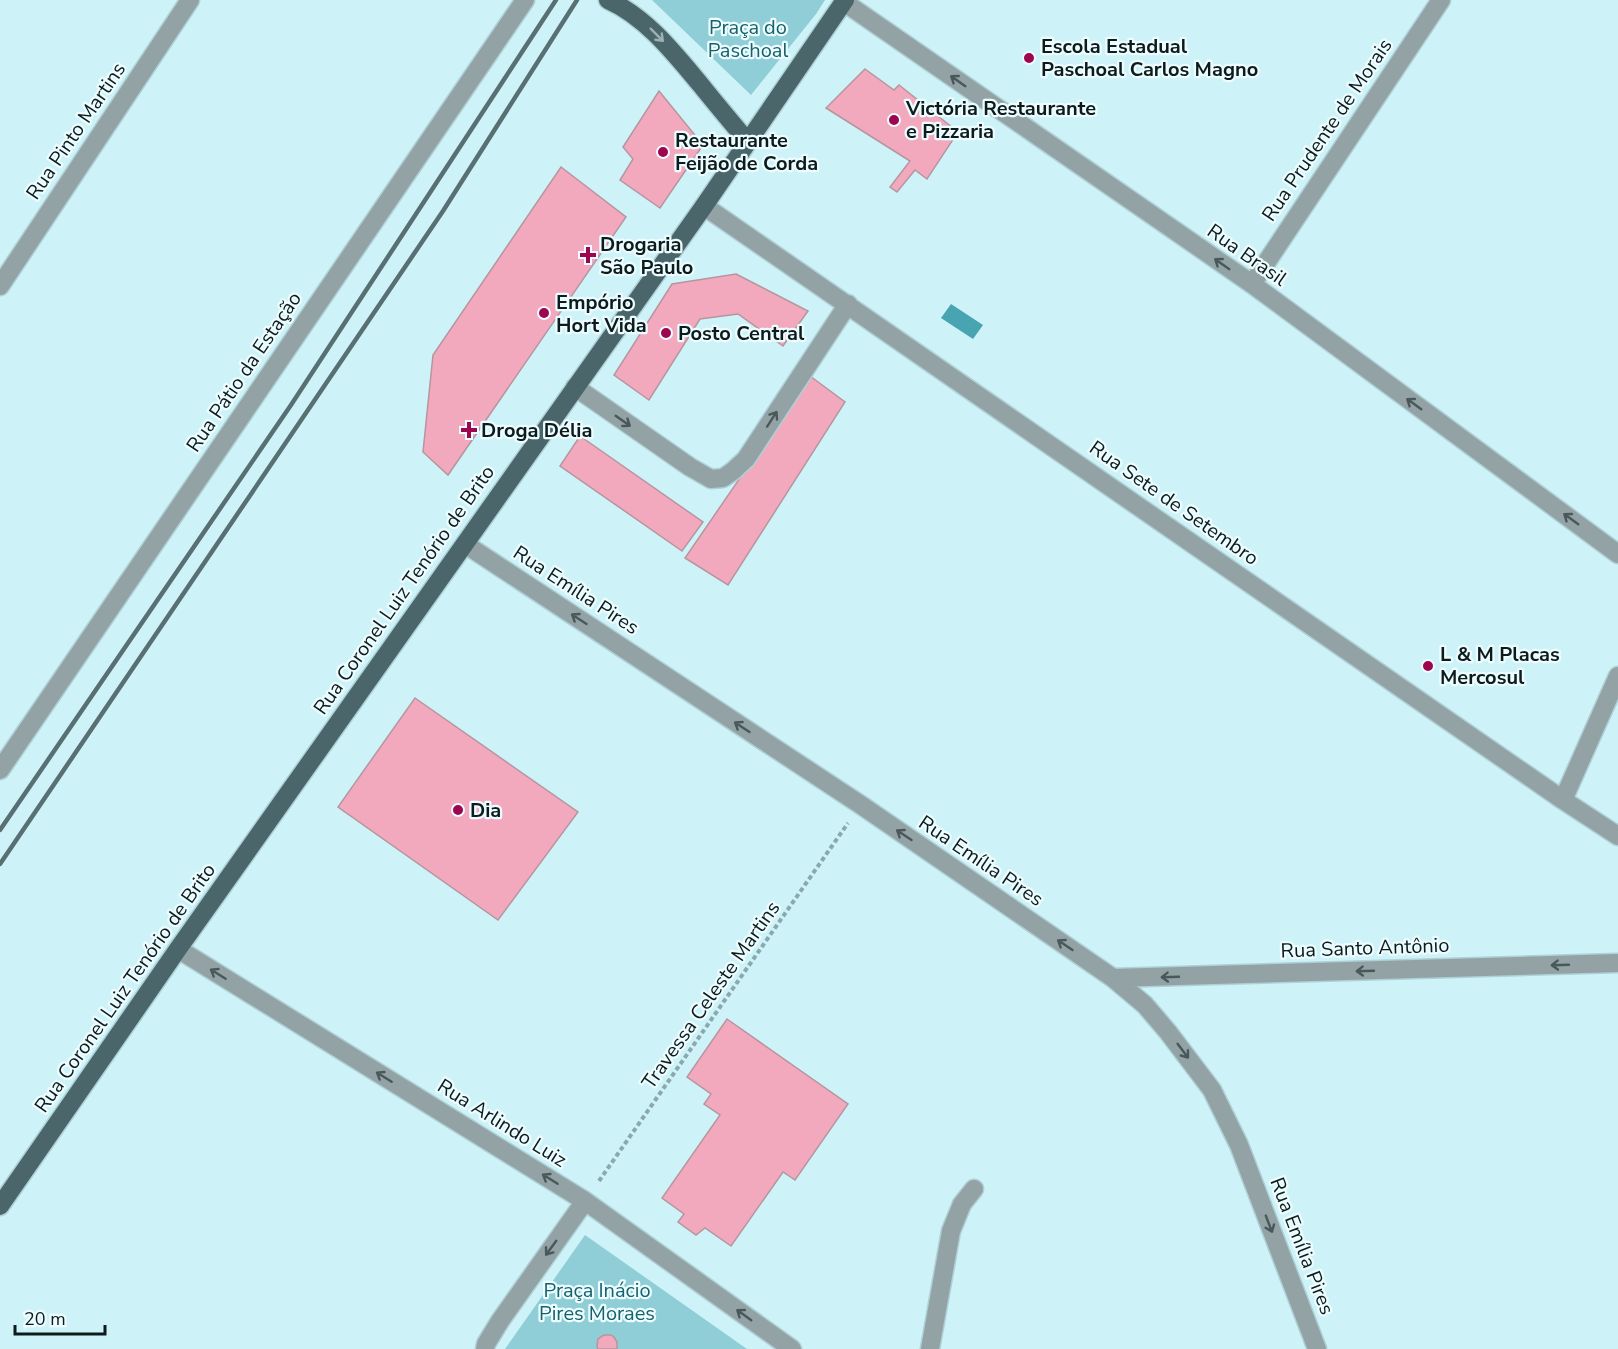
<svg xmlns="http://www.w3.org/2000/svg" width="1618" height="1349" viewBox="0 0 1618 1349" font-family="'Nunito Sans',sans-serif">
<rect width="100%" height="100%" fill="#cdf3f9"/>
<path fill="#8fced7" d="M 652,0 L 825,0 L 816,14 L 751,95 Z
M 585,1235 L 747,1349 L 505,1349 Z"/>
<path fill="#47a4b0" d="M 951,304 L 983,325 L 973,339 L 941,318 Z"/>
<path fill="#f2a9bd" stroke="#b6969e" stroke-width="1.5" d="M 865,69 L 894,90 L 899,85 L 958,132 L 927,179 L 915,170 L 897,192 L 890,187 L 910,161 L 826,108 Z
M 659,91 L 703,145 L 660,208 L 620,180 L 633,159 L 623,147 Z
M 561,167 L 626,217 L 448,475 L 423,452 L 433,355 Z
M 736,274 L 808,311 L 783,346 L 738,314 L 700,319 L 649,400 L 614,375 L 672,284 Z
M 810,376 L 845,402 L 728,585 L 685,558 Z
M 580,436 L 703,522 L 682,551 L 560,466 Z
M 415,698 L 578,812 L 498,920 L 338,807 Z
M 727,1019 L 848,1104 L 795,1180 L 783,1172 L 731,1246 L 705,1228 L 696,1235 L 678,1222 L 684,1214 L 662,1198 L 720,1115 L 704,1104 L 711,1094 L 687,1077 Z
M 604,1335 L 611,1335 L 614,1337 L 617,1342 L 617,1349 L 598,1349 L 597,1347 L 598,1339 Z"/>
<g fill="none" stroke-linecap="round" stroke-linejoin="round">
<g stroke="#aed0d6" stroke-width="21">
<path id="minor" d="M 844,2 L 1252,284 L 1618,554
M 704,206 L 1563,800 L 1618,836
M 1252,284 L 1441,0
M 0,286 L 190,0
M 575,387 L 690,467 L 711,479 L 723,478 L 733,471 L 746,459 L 848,304
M 465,544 L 861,805 L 1113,978 L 1145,1005 L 1168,1032 L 1212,1090 L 1239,1145 L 1317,1349
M 0,770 L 525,0
M 1563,800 L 1618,676
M 178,949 L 585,1201 L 792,1349
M 1113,978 L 1618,963
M 485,1349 L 486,1344 L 500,1321 L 585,1201
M 930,1349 L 951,1231 L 962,1204 L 974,1189"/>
</g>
<g stroke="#aed0d6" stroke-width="21">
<path id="major" d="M 608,0 C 646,17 674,53 700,84 C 716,104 732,123 748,142
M 0,1206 L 178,949 L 704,206 L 845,0"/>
</g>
<path stroke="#8ba8ad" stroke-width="4" stroke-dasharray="4.5 3" stroke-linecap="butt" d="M 599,1181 L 848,823"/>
<use href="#minor" stroke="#93a2a5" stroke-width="18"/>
<use href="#major" stroke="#4a666b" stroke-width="18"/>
<path stroke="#586f73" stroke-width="4.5" d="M 0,830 L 291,405 L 556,0
M 0,864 L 443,211 L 577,0"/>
</g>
<defs><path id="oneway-shaft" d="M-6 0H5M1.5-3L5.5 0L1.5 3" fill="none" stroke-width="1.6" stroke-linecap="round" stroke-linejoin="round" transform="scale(1.5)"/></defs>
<use stroke="#9cb1b4" href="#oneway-shaft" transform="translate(657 35) rotate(45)"/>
<g stroke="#49585a">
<use href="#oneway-shaft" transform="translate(958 81) rotate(-145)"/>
<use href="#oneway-shaft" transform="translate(1222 264) rotate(-145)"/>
<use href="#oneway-shaft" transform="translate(1414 404) rotate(-144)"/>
<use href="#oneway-shaft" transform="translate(772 419) rotate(-57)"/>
<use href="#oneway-shaft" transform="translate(623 421) rotate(35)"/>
<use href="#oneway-shaft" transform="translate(1571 519) rotate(-144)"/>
<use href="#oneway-shaft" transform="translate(579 619) rotate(-147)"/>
<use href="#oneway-shaft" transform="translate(742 727) rotate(-147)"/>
<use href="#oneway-shaft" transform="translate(904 835) rotate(-146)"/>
<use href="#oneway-shaft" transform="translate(1065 945) rotate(-146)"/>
<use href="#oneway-shaft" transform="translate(1560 965) rotate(178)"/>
<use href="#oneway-shaft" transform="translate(1365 971) rotate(178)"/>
<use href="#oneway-shaft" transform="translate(218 974) rotate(-148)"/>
<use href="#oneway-shaft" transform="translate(1170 977) rotate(178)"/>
<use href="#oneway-shaft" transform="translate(1183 1051) rotate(53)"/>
<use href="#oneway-shaft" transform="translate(384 1077) rotate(-148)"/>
<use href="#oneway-shaft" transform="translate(550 1179) rotate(-148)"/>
<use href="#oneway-shaft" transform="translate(1269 1224) rotate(69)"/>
<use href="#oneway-shaft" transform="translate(551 1248) rotate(126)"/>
<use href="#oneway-shaft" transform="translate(744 1315) rotate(-144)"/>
</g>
<g fill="#9d054f" stroke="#edfcfe" stroke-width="2">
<circle cx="1029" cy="58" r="6"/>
<circle cx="894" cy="120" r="6"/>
<circle cx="663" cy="152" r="6"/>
<path d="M585 246h6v6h6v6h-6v6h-6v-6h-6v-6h6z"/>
<circle cx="544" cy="313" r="6"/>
<circle cx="666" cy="333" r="6"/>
<path d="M466 421h6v6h6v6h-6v6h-6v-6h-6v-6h6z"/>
<circle cx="1428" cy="666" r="6"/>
<circle cx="458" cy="810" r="6"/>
</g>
<g text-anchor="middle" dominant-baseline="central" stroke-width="4.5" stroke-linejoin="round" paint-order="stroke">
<g font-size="20" fill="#16626b" stroke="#edfcfe">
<text x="748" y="27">Praça do<tspan x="748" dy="23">Paschoal</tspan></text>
<text x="597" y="1290">Praça Inácio<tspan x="597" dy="23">Pires Moraes</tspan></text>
</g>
<g font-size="20" font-weight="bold" fill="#0d1b1d" stroke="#edfcfe" text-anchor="start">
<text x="1041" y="46">Escola Estadual<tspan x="1041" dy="23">Paschoal Carlos Magno</tspan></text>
<text x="906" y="108">Victória Restaurante<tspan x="906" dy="23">e Pizzaria</tspan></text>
<text x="675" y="140">Restaurante<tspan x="675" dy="23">Feijão de Corda</tspan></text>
<text x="600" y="244">Drogaria<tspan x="600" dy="23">São Paulo</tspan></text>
<text x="556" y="302">Empório<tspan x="556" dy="23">Hort Vida</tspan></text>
<text x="678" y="333">Posto Central</text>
<text x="481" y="430">Droga Délia</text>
<text x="1440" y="654">L &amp; M Placas<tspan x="1440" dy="23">Mercosul</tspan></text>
<text x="470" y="810">Dia</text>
</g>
<g font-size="20" fill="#0d1b1d" stroke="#edfcfe">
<text transform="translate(1327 130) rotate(-56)">Rua Prudente de Morais</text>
<text transform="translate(76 131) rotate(-56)">Rua Pinto Martins</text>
<text transform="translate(1247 255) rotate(35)">Rua Brasil</text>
<text transform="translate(244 372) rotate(-56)">Rua Pátio da Estação</text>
<text transform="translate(1174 503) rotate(35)">Rua Sete de Setembro</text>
<text transform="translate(404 590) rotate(-55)">Rua Coronel Luiz Tenório de Brito</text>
<text transform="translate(576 590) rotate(33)">Rua Emília Pires</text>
<text transform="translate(981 861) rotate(34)">Rua Emília Pires</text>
<text transform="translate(1365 948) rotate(-2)">Rua Santo Antônio</text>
<text transform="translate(125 988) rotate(-55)">Rua Coronel Luiz Tenório de Brito</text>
<text transform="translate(711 995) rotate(-55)">Travessa Celeste Martins</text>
<text transform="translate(502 1123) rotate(32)">Rua Arlindo Luiz</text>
<text transform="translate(1302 1246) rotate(69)">Rua Emília Pires</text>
</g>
</g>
<path d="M15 1325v9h90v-9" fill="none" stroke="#0d1b1d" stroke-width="3"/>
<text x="24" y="1325" font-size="18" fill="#0d1b1d" stroke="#edfcfe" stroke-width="4.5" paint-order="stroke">20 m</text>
</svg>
